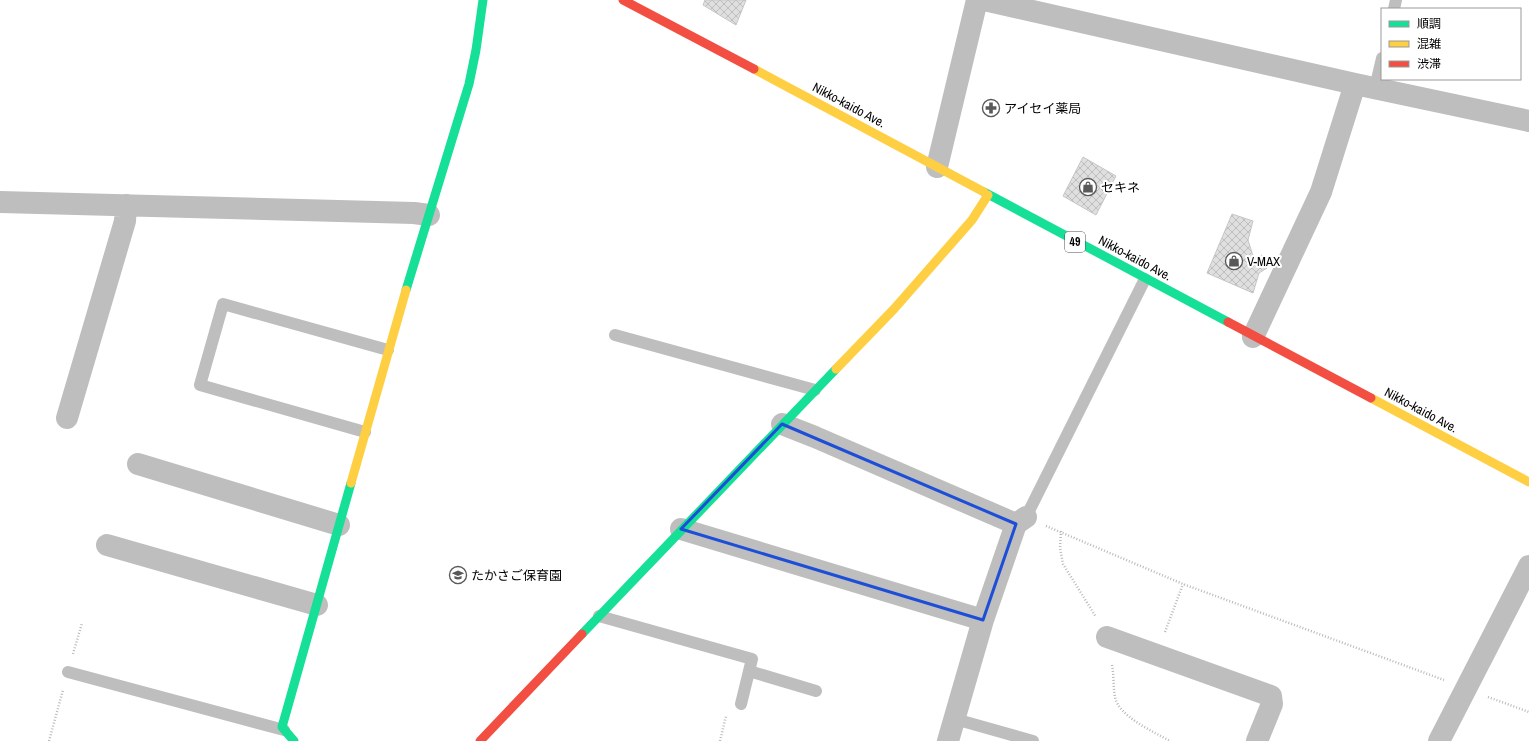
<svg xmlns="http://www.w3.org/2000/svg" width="1529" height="741" viewBox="0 0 1529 741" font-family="'Archivo Narrow','Noto Sans JP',sans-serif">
<defs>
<pattern id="building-cross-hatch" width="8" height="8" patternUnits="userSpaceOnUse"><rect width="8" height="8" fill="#dfdfdf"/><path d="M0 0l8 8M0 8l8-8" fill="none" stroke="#bebebe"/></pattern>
</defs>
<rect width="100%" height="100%" fill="#fff"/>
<path fill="url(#building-cross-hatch)" stroke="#c6c6c6" d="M 705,0 L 746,0 L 736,25 L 703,5 Z
M 1083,157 L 1116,176 L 1096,215 L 1063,196 Z
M 1232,214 L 1253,221 L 1248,240 L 1254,259 L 1262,255 L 1267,268 L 1259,273 L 1253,293 L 1207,273 Z"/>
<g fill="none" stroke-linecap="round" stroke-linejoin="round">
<path stroke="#b9b9b9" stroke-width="2.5" stroke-dasharray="1 2" stroke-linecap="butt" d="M 1046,526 L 1183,584 L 1444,680
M 1061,531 L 1060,548 L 1063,564 L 1096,617
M 1165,632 L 1183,584
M 73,654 L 82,623
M 1112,665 C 1114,675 1113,686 1115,697 C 1118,716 1154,732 1170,741
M 1488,697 L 1529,712
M 49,741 L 63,690
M 720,741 L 726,716"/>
<path stroke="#bebebe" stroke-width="12" d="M 1394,9 L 1396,0
M 1375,88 L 1382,58
M 615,335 L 815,390
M 365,432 L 200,385 L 223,304 L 388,350
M 1026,517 L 1145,279
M 599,616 L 752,659 L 741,704
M 749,671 L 816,691
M 68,672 L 284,730
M 955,719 L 1033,741"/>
<path stroke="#bebebe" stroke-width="22" d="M 984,0 L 1355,84 L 1529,121
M 937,167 L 977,0
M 0,202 L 414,213 L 429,215
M 1253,337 L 1321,192 L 1355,84
M 67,418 L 125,221 L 126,205
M 782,424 L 815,437 L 1016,524
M 138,464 L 339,525
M 681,529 L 983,620
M 107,545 L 317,605
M 1107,637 L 1271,696 L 1272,704 L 1257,741
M 948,741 L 983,620 L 1016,524 L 1026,517
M 1439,741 L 1529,566"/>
<path stroke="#16e098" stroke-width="9" d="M 984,192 L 1228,322
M 406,290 L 469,84 L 476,50 L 483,0
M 582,634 L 836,369
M 294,741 L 282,727 L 351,483"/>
<path stroke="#ffcf43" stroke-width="9" d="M 754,69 L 984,192
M 836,369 L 894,309 L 972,220 L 988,195
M 1371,398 L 1529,482
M 351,483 L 406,290"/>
<path stroke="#f24e42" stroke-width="9" d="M 623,0 L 754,69
M 1228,322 L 1371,398
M 480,741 L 582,634"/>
</g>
<path fill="none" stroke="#1d4ed8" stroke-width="3" stroke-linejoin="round" d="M 782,424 L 1016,524 L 983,620 L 681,529 Z"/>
<defs>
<g id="pharmacy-ring" transform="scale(0.9)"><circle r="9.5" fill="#fff" stroke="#595959" stroke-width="1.5"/><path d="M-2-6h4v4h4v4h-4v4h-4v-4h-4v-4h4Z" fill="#595959"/></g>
<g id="shop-ring" transform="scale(0.9)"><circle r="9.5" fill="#fff" stroke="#595959" stroke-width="1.5"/><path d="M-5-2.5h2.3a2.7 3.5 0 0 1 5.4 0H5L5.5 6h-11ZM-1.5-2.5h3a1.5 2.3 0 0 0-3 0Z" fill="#595959"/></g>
<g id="school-ring" transform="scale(0.9)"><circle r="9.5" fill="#fff" stroke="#595959" stroke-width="1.5"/><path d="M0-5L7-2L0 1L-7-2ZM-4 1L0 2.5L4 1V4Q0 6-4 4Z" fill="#595959"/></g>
</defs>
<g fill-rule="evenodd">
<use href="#pharmacy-ring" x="991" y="108"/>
<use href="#shop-ring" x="1088" y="187"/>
<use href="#shop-ring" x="1234" y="261"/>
<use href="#school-ring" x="458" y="575"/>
</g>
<g text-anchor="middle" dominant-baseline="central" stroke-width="4" stroke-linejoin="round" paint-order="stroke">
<rect fill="#fff" stroke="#4c4c4c" stroke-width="1" x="1065" y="232" width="20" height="20" rx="3"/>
<g font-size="12" font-weight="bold" fill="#000">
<text x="1075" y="242">49</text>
</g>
<g font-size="13" fill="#000" stroke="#fff">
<text transform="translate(849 105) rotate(28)">Nikko-kaido Ave.</text>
<text transform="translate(1135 258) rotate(28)">Nikko-kaido Ave.</text>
<text transform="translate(1421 410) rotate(28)">Nikko-kaido Ave.</text>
</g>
<g font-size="13" fill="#000" stroke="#fff" text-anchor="start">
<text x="1004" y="108">アイセイ薬局</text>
<text x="1101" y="187">セキネ</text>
<text x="1247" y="261">V-MAX</text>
<text x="471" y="575">たかさご保育園</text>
</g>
</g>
<rect x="1381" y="8" width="140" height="72" fill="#ffffff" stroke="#999999"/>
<rect x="1389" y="21" width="20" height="6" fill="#16e098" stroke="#999999"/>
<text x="1417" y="28" font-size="12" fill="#000000">順調</text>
<rect x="1389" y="41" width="20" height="6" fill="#ffcf43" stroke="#999999"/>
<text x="1417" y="48" font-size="12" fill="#000000">混雑</text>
<rect x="1389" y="61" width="20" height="6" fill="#f24e42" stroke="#999999"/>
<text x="1417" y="68" font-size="12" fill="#000000">渋滞</text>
</svg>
